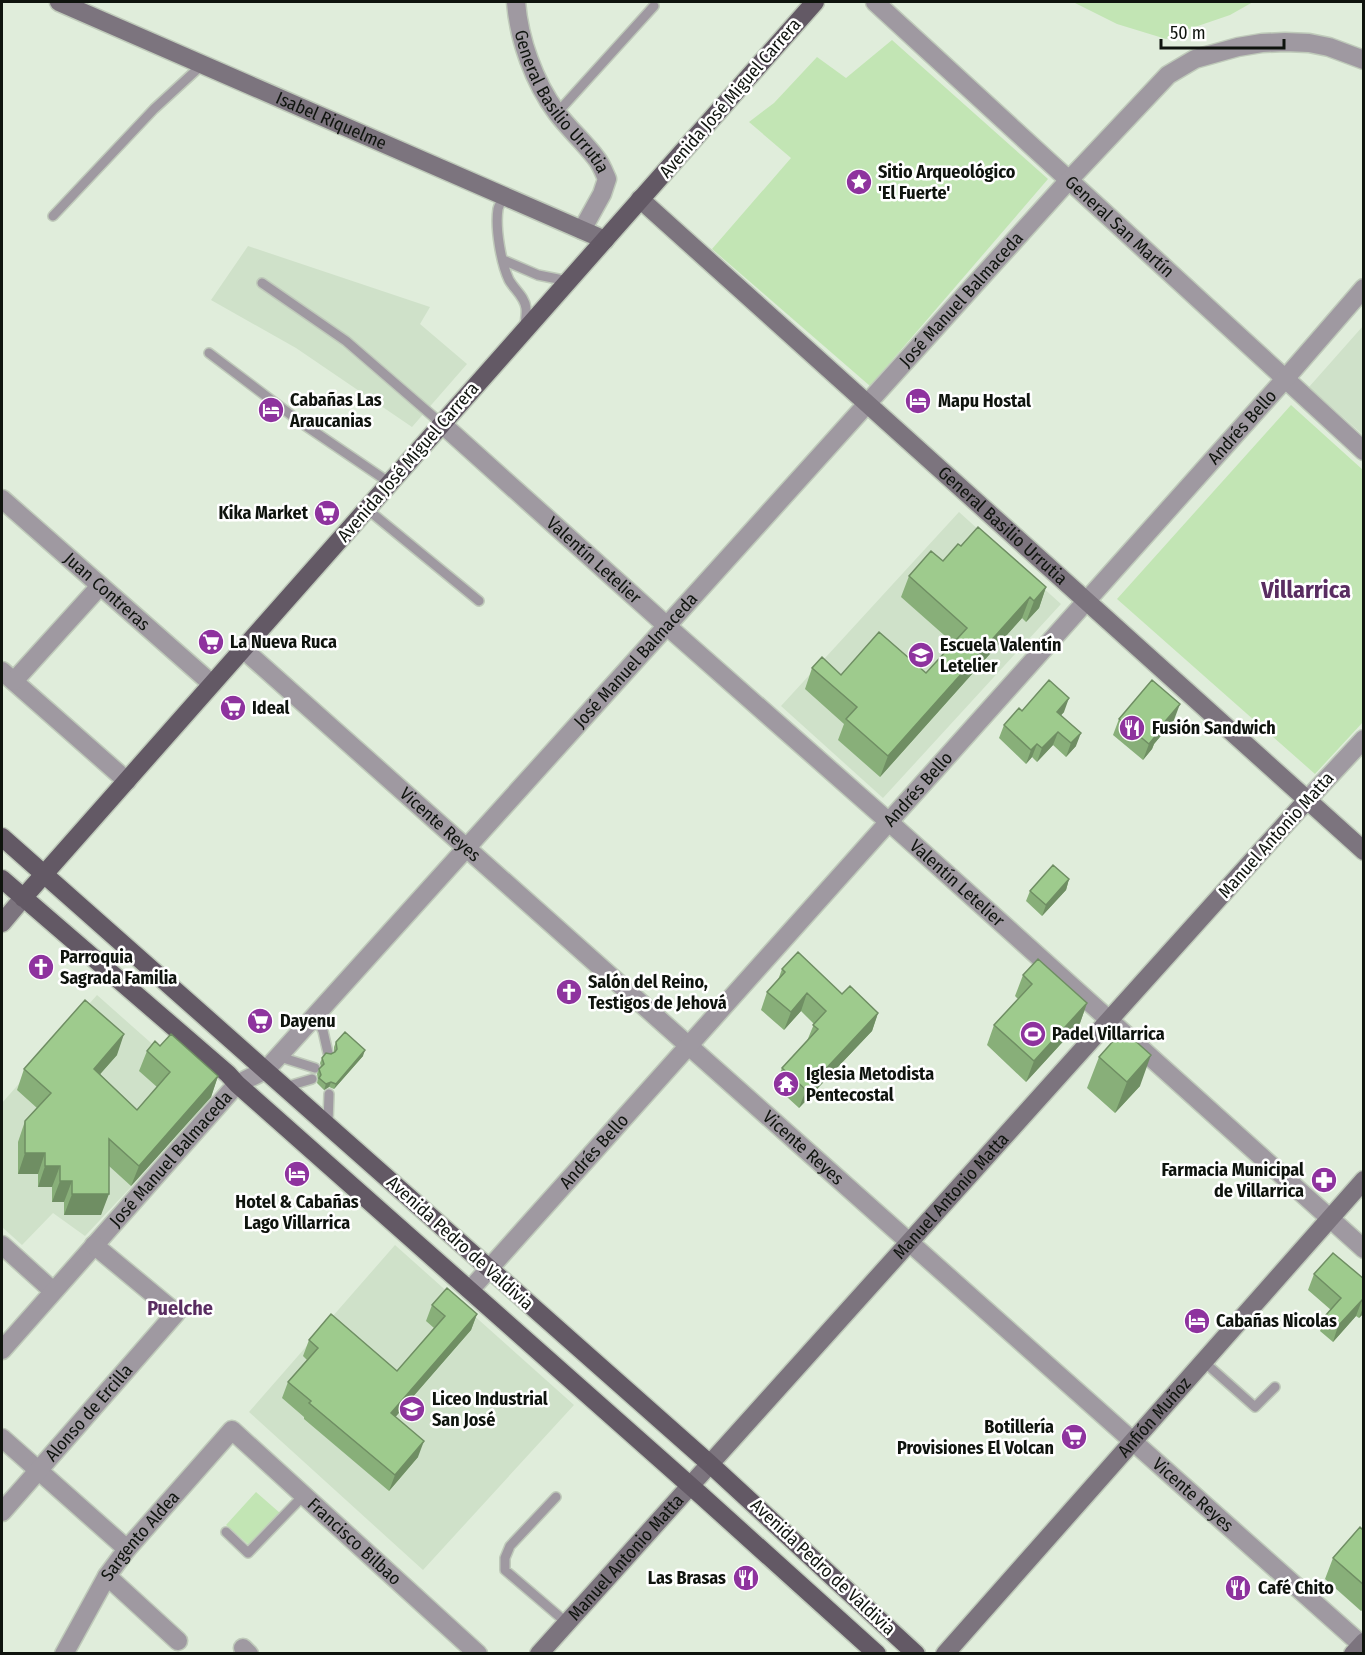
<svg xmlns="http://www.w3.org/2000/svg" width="1365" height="1655" viewBox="0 0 1365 1655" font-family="'Fira Sans Condensed',sans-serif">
<rect width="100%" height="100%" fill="#e0eddb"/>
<path fill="#cfe1c9" d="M 248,246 L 430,307 L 420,324 L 467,364 L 412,427 L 296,348 L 211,300 Z
M 1363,326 L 1363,435 L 1309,387 Z
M 959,512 L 1061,604 L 883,798 L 781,706 Z
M 97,995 L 212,1097 L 131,1187 L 85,1236 L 53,1213 L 22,1245 L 2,1227 L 2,1103 Z
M 395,1245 L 574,1405 L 423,1570 L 249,1412 Z"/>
<path fill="#c2e5b4" d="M 1073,2 L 1253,2 L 1230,15 L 1192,28 L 1166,39 L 1117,24 Z
M 892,40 L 1048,179 L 870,386 L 712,249 L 791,158 L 749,122 L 774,103 L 817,57 L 846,78 Z
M 1291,405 L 1363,470 L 1363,722 L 1315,774 L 1117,599 Z
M 256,1492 L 280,1513 L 250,1546 L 226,1525 Z"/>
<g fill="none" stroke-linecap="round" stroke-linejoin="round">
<g stroke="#bfcaba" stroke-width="12">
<path id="lane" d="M 557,113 L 654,6
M 504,196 C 502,200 499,205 498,209 C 495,228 501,263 509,280 C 514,289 525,297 526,308 C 527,314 525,321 525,327
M 53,216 L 154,109 L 203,64
M 503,260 L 538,275 L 568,281
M 262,283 L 346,341 L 442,424
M 209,353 L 303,424 L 390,483
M 367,509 L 479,601
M 315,1015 L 323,1031 L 328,1053
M 277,1056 L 315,1068
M 285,1087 L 312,1079
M 328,1123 L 329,1094
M 1203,1361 L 1255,1407 L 1275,1387
M 556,1497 L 510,1546 L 505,1558 L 505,1570 L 567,1623
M 226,1532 L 248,1553 L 304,1495"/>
</g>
<g stroke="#bfcaba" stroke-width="21">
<g id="street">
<path id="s1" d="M 516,2 C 519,40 534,82 557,113 C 569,129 584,142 596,158 C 601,164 604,172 607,179 L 602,194 L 582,230"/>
<path id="s2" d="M 875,2 L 1364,451"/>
<path id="s3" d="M 442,424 L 667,626 L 889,822 L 1364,1249"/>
<path id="s4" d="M 2,499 L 212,684"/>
<path id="s5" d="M 243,649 L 1364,1647"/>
<path d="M 2,671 L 127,781"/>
<path d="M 14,681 L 100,586"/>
<path d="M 1307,800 L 1364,739"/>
<path d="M 2,1245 L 53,1291"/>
<path id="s6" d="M 470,1290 L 1285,379 L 1364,288"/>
<path id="s7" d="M 2,1350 L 237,1084 L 266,1070 L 1069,180 L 1168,75 L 1195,59 L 1238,47 L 1262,43 L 1285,42 L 1309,43 L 1329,47 L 1364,60"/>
<path d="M 2,1438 L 127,1549"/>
<path id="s8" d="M 2,1512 L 176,1313 L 94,1245"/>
<path d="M 107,1576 L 178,1641"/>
<path d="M 243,1648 L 249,1654"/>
<path id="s9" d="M 64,1654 L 107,1576 L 127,1549 L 232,1430 L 478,1654"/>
</g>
</g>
<g stroke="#bfcaba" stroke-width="21">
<g id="secondary">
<path id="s10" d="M 59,2 L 605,240"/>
<path id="s11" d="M 640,199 L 1364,851"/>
<path d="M 2,923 L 23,898"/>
<path id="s12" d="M 539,1654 L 1307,800"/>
<path id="s13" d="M 945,1654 L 1364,1180"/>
<path d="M 1353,1654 L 1364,1642"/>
</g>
</g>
<g stroke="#bfcaba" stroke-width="21">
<path id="primary" d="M 2,837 L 710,1464 L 916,1654
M 2,879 L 228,1074 L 237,1084 L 703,1497 L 877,1654
M 23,898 L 815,2"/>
</g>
<use href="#lane" stroke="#9f99a1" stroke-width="9"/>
<use href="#street" stroke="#9f99a1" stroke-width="18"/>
<use href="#secondary" stroke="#7c747e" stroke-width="18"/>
<use href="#primary" stroke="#635965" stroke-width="18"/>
</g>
<path fill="#88af79" d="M 961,546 L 1046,587 L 1039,608 L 1026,622 L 1022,618 L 880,777 L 838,740 L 844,724 L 805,689 L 812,668 L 841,675 L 926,673 L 953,643 L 901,597 L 909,576 L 943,561 Z
M 1022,711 L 1064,712 L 1061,715 L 1076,746 L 1066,757 L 1053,745 L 1037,762 L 1032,757 L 1026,764 L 999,738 L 1004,725 Z
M 1119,719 L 1174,720 L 1154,744 L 1152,749 L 1143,760 L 1113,735 Z
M 1069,879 L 1066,890 L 1042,916 L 1026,901 L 1030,891 Z
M 782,969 L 842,994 L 878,1013 L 872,1031 L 799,1108 L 775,1086 L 782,1068 L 807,1041 L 814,1024 L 801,1011 L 784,1030 L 761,1010 L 767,992 L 778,980 Z
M 1023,975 L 1087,1003 L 1080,1023 L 1026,1082 L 987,1045 L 994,1025 L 1018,999 L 1015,996 Z
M 336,1042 L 363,1056 L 334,1089 L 329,1087 L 324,1090 L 317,1083 L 318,1079 L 317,1074 L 319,1069 L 321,1067 L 320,1063 L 322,1058 L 334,1052 L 334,1047 Z
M 160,1046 L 218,1076 L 211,1097 L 131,1186 L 109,1166 L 101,1215 L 64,1215 L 64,1202 L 52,1202 L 52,1187 L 38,1187 L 38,1174 L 18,1174 L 18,1142 L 25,1121 L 37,1108 L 17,1090 L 24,1069 L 117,1055 L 100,1074 L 137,1110 L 157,1087 L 139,1071 L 147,1051 Z
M 1099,1057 L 1140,1086 L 1115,1113 L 1087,1088 Z
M 1314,1274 L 1364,1279 L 1364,1313 L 1359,1318 L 1356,1316 L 1333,1342 L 1320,1331 L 1326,1315 L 1331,1310 L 1308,1290 Z
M 432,1305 L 477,1314 L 471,1330 L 395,1417 L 418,1457 L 389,1491 L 304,1419 L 304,1417 L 282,1398 L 288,1382 L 307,1360 L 303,1356 L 309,1340 L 397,1371 L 434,1328 L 426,1321 Z
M 1364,1531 L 1364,1609 L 1361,1611 L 1325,1579 L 1333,1558 Z"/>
<path fill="#6f8e63" d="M 1046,587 L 1039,608 L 1026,622 L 1034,601 Z
M 1030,597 L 1022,618 L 880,777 L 888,756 Z
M 1069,698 L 1064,712 L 1052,725 L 1057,712 Z
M 1180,704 L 1174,720 L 1154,744 L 1152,749 L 1143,760 L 1149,744 L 1156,732 Z
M 1058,732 L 1053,745 L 1037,762 L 1042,748 Z
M 1081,733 L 1076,746 L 1066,757 L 1071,743 Z
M 1037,744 L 1032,757 L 1026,764 L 1031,750 Z
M 1069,879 L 1066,890 L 1042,916 L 1046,905 Z
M 807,993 L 801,1011 L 784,1030 L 791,1012 Z
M 1087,1003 L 1080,1023 L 1026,1082 L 1034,1061 Z
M 878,1013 L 872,1031 L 799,1108 L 806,1090 Z
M 124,1034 L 117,1055 L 87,1089 L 94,1069 Z
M 365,1050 L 363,1056 L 334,1089 L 336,1084 Z
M 1151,1055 L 1140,1086 L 1115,1113 L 1127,1082 Z
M 218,1076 L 211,1097 L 131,1186 L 139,1166 Z
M 331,1082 L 329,1087 L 324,1090 L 326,1084 Z
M 25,1153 L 45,1153 L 38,1174 L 18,1174 Z
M 45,1166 L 60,1166 L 52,1187 L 38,1187 Z
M 60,1181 L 72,1181 L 64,1202 L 52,1202 Z
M 72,1194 L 109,1194 L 101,1215 L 64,1215 Z
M 1362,1300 L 1356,1316 L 1333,1342 L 1338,1326 Z
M 1364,1305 L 1364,1313 L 1359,1318 Z
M 477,1314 L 471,1330 L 385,1429 L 391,1413 Z
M 424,1441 L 418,1457 L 389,1491 L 395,1475 Z"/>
<path fill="#9ecb8d" stroke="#6f8e63" stroke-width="1.5" d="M 978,527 L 1046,587 L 1034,601 L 1030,597 L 888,756 L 846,719 L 857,707 L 812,668 L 822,657 L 841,675 L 879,632 L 926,673 L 967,628 L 909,576 L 931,551 L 943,561 L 958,544 L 961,546 Z
M 1049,680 L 1069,698 L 1057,712 L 1081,733 L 1071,743 L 1058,732 L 1042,748 L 1037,744 L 1031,750 L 1004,725 L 1019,708 L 1022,711 Z
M 1152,680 L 1180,704 L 1156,732 L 1158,733 L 1149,744 L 1119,719 Z
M 1053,865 L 1069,879 L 1046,905 L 1030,891 Z
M 798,952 L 842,994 L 850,986 L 878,1013 L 806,1090 L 782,1068 L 818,1029 L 813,1025 L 826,1011 L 807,993 L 791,1012 L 767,992 L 785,972 L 782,969 Z
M 1038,959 L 1087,1003 L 1034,1061 L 994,1025 L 1032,984 L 1023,975 Z
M 85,1000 L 124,1034 L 94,1069 L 137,1110 L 170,1072 L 147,1051 L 155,1041 L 160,1046 L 171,1034 L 218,1076 L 139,1166 L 109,1139 L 109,1194 L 72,1194 L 72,1181 L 60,1181 L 60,1166 L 45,1166 L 45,1153 L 25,1153 L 25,1121 L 51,1093 L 24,1069 Z
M 1123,1030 L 1151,1055 L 1127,1082 L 1099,1057 Z
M 345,1032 L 365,1050 L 336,1084 L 331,1082 L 326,1084 L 319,1078 L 321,1075 L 319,1069 L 324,1064 L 322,1058 L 326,1053 L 331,1054 L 335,1052 L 337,1049 L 336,1042 Z
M 1333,1253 L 1364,1279 L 1364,1302 L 1362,1300 L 1338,1326 L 1326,1315 L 1341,1298 L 1314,1274 Z
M 447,1288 L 477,1314 L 391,1413 L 424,1441 L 395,1475 L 309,1403 L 311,1401 L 288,1382 L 318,1348 L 309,1340 L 331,1314 L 397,1371 L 445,1316 L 432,1305 Z
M 1360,1527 L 1364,1531 L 1364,1585 L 1333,1558 Z"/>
<defs>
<g id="sight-disc" transform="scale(1.35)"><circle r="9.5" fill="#8e339e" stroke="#fff"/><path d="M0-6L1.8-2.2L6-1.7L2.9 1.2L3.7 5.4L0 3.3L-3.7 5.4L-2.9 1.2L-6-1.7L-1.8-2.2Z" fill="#fff"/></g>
<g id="hotel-disc" transform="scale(1.35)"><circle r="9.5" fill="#8e339e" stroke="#fff"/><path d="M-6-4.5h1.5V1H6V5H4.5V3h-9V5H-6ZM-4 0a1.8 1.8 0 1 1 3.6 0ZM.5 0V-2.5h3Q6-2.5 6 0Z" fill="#fff"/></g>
<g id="supermarket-disc" transform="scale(1.35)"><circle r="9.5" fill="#8e339e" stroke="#fff"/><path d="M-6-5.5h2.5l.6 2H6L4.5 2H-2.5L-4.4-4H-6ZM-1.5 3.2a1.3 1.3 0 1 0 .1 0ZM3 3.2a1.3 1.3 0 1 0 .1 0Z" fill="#fff"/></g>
<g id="school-disc" transform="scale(1.35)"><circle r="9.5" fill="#8e339e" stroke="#fff"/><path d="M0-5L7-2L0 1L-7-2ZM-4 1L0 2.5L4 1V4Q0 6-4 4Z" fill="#fff"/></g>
<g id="restaurant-disc" transform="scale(1.35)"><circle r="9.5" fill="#8e339e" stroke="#fff"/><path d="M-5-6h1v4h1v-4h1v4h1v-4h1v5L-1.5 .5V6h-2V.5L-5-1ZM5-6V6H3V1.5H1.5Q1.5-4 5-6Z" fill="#fff"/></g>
<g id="church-disc" transform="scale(1.35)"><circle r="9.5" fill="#8e339e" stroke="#fff"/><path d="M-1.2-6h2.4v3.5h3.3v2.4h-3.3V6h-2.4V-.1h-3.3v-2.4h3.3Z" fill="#fff"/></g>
<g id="stadium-disc" transform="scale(1.35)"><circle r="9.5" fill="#8e339e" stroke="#fff"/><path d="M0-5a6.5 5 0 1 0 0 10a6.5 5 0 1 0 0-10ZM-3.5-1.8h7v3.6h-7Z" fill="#fff"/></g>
<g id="temple-disc" transform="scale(1.35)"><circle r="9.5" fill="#8e339e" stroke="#fff"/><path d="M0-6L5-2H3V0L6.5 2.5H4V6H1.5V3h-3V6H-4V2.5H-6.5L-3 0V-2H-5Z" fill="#fff"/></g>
<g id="pharmacy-disc" transform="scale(1.35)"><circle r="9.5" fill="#8e339e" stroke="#fff"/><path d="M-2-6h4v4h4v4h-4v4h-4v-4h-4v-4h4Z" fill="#fff"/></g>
</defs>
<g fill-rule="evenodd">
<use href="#sight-disc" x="859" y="182"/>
<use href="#hotel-disc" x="918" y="401"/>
<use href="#hotel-disc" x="271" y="410"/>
<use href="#supermarket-disc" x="327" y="513"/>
<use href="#supermarket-disc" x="211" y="642"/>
<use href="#school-disc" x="921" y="655"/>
<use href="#supermarket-disc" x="233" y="708"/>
<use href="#restaurant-disc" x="1132" y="728"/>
<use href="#church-disc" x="41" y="967"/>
<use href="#church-disc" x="569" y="992"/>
<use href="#supermarket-disc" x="260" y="1021"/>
<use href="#stadium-disc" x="1033" y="1034"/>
<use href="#temple-disc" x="786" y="1084"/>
<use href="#hotel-disc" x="297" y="1174"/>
<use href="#pharmacy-disc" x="1324" y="1180"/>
<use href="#hotel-disc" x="1197" y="1321"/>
<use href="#school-disc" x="412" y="1409"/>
<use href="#supermarket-disc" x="1074" y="1437"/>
<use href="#restaurant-disc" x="746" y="1578"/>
<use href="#restaurant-disc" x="1238" y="1588"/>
</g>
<g text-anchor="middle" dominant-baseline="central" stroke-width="5" stroke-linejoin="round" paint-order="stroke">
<g font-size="18" fill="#0f140e" stroke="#fff">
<text transform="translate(730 98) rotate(-49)">Avenida José Miguel Carrera</text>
<text stroke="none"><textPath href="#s1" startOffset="112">General Basilio Urrutia</textPath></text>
<text stroke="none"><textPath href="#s10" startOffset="297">Isabel Riquelme</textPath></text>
<text stroke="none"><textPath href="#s2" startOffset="332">General San Martín</textPath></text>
<text stroke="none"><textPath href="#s7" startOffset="1425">José Manuel Balmaceda</textPath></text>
<text stroke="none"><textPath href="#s6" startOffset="1158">Andrés Bello</textPath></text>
<text transform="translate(408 462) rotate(-49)">Avenida José Miguel Carrera</text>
<text stroke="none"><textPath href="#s11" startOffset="488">General Basilio Urrutia</textPath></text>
<text stroke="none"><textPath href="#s3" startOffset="204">Valentín Letelier</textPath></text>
<text stroke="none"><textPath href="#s4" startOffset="140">Juan Contreras</textPath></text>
<text stroke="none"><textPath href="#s7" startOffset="939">José Manuel Balmaceda</textPath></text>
<text stroke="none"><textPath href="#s6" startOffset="672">Andrés Bello</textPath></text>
<text stroke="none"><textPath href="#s5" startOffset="264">Vicente Reyes</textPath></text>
<text transform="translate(1276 835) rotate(-48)">Manuel Antonio Matta</text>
<text stroke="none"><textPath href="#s3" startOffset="690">Valentín Letelier</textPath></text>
<text stroke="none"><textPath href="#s5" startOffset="750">Vicente Reyes</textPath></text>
<text stroke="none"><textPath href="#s6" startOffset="186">Andrés Bello</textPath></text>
<text stroke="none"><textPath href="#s7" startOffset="255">José Manuel Balmaceda</textPath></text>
<text stroke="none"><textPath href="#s12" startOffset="616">Manuel Antonio Matta</textPath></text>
<text transform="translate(460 1243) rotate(42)">Avenida Pedro de Valdivia</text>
<text stroke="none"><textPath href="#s8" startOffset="132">Alonso de Ercilla</textPath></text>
<text stroke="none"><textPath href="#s13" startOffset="316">Anfión Muñoz</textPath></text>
<text stroke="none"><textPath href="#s5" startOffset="1272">Vicente Reyes</textPath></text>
<text stroke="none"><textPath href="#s9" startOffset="141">Sargento Aldea</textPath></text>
<text stroke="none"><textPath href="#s9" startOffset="447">Francisco Bilbao</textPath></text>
<text stroke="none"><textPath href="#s12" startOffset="130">Manuel Antonio Matta</textPath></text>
<text transform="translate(823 1567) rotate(43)">Avenida Pedro de Valdivia</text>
</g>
<g font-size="18" font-weight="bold" fill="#0f140e" stroke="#fff" text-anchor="start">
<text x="878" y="172">Sitio Arqueológico<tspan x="878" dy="21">'El Fuerte'</tspan></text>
<text x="290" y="400">Cabañas Las<tspan x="290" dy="21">Araucanias</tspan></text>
<text x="938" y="401">Mapu Hostal</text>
<text x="308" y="513" text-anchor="end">Kika Market</text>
<text x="230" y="642">La Nueva Ruca</text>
<text x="940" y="645">Escuela Valentín<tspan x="940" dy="21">Letelier</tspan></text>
<text x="252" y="708">Ideal</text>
<text x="1152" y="728">Fusión Sandwich</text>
<text x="60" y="957">Parroquia<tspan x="60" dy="21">Sagrada Familia</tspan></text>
<text x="588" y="982">Salón del Reino,<tspan x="588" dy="21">Testigos de Jehová</tspan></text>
<text x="280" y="1021">Dayenu</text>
<text x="1052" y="1034">Padel Villarrica</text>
<text x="806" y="1074">Iglesia Metodista<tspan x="806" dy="21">Pentecostal</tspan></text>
<text x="1304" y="1170" text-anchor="end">Farmacia Municipal<tspan x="1304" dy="21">de Villarrica</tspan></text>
<text x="297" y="1202" text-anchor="middle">Hotel &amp; Cabañas<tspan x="297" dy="21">Lago Villarrica</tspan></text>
<text x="1216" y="1321">Cabañas Nicolas</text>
<text x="432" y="1399">Liceo Industrial<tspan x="432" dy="21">San José</tspan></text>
<text x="1054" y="1427" text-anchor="end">Botillería<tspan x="1054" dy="21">Provisiones El Volcan</tspan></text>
<text x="726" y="1578" text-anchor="end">Las Brasas</text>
<text x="1258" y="1588">Café Chito</text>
</g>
<g font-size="20" font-weight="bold" fill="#592d61" stroke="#fff">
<text x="180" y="1308">Puelche</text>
</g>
<g font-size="24" font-weight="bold" fill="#592d61" stroke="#fff">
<text x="1306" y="590">Villarrica</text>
</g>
</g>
<rect width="1365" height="1655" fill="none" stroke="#0f140e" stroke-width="6"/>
<path d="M1161 39v9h123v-9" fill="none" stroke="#0f140e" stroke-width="3"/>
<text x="1170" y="39" font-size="18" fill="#0f140e" stroke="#ffffff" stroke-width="4.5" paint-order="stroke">50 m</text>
</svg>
